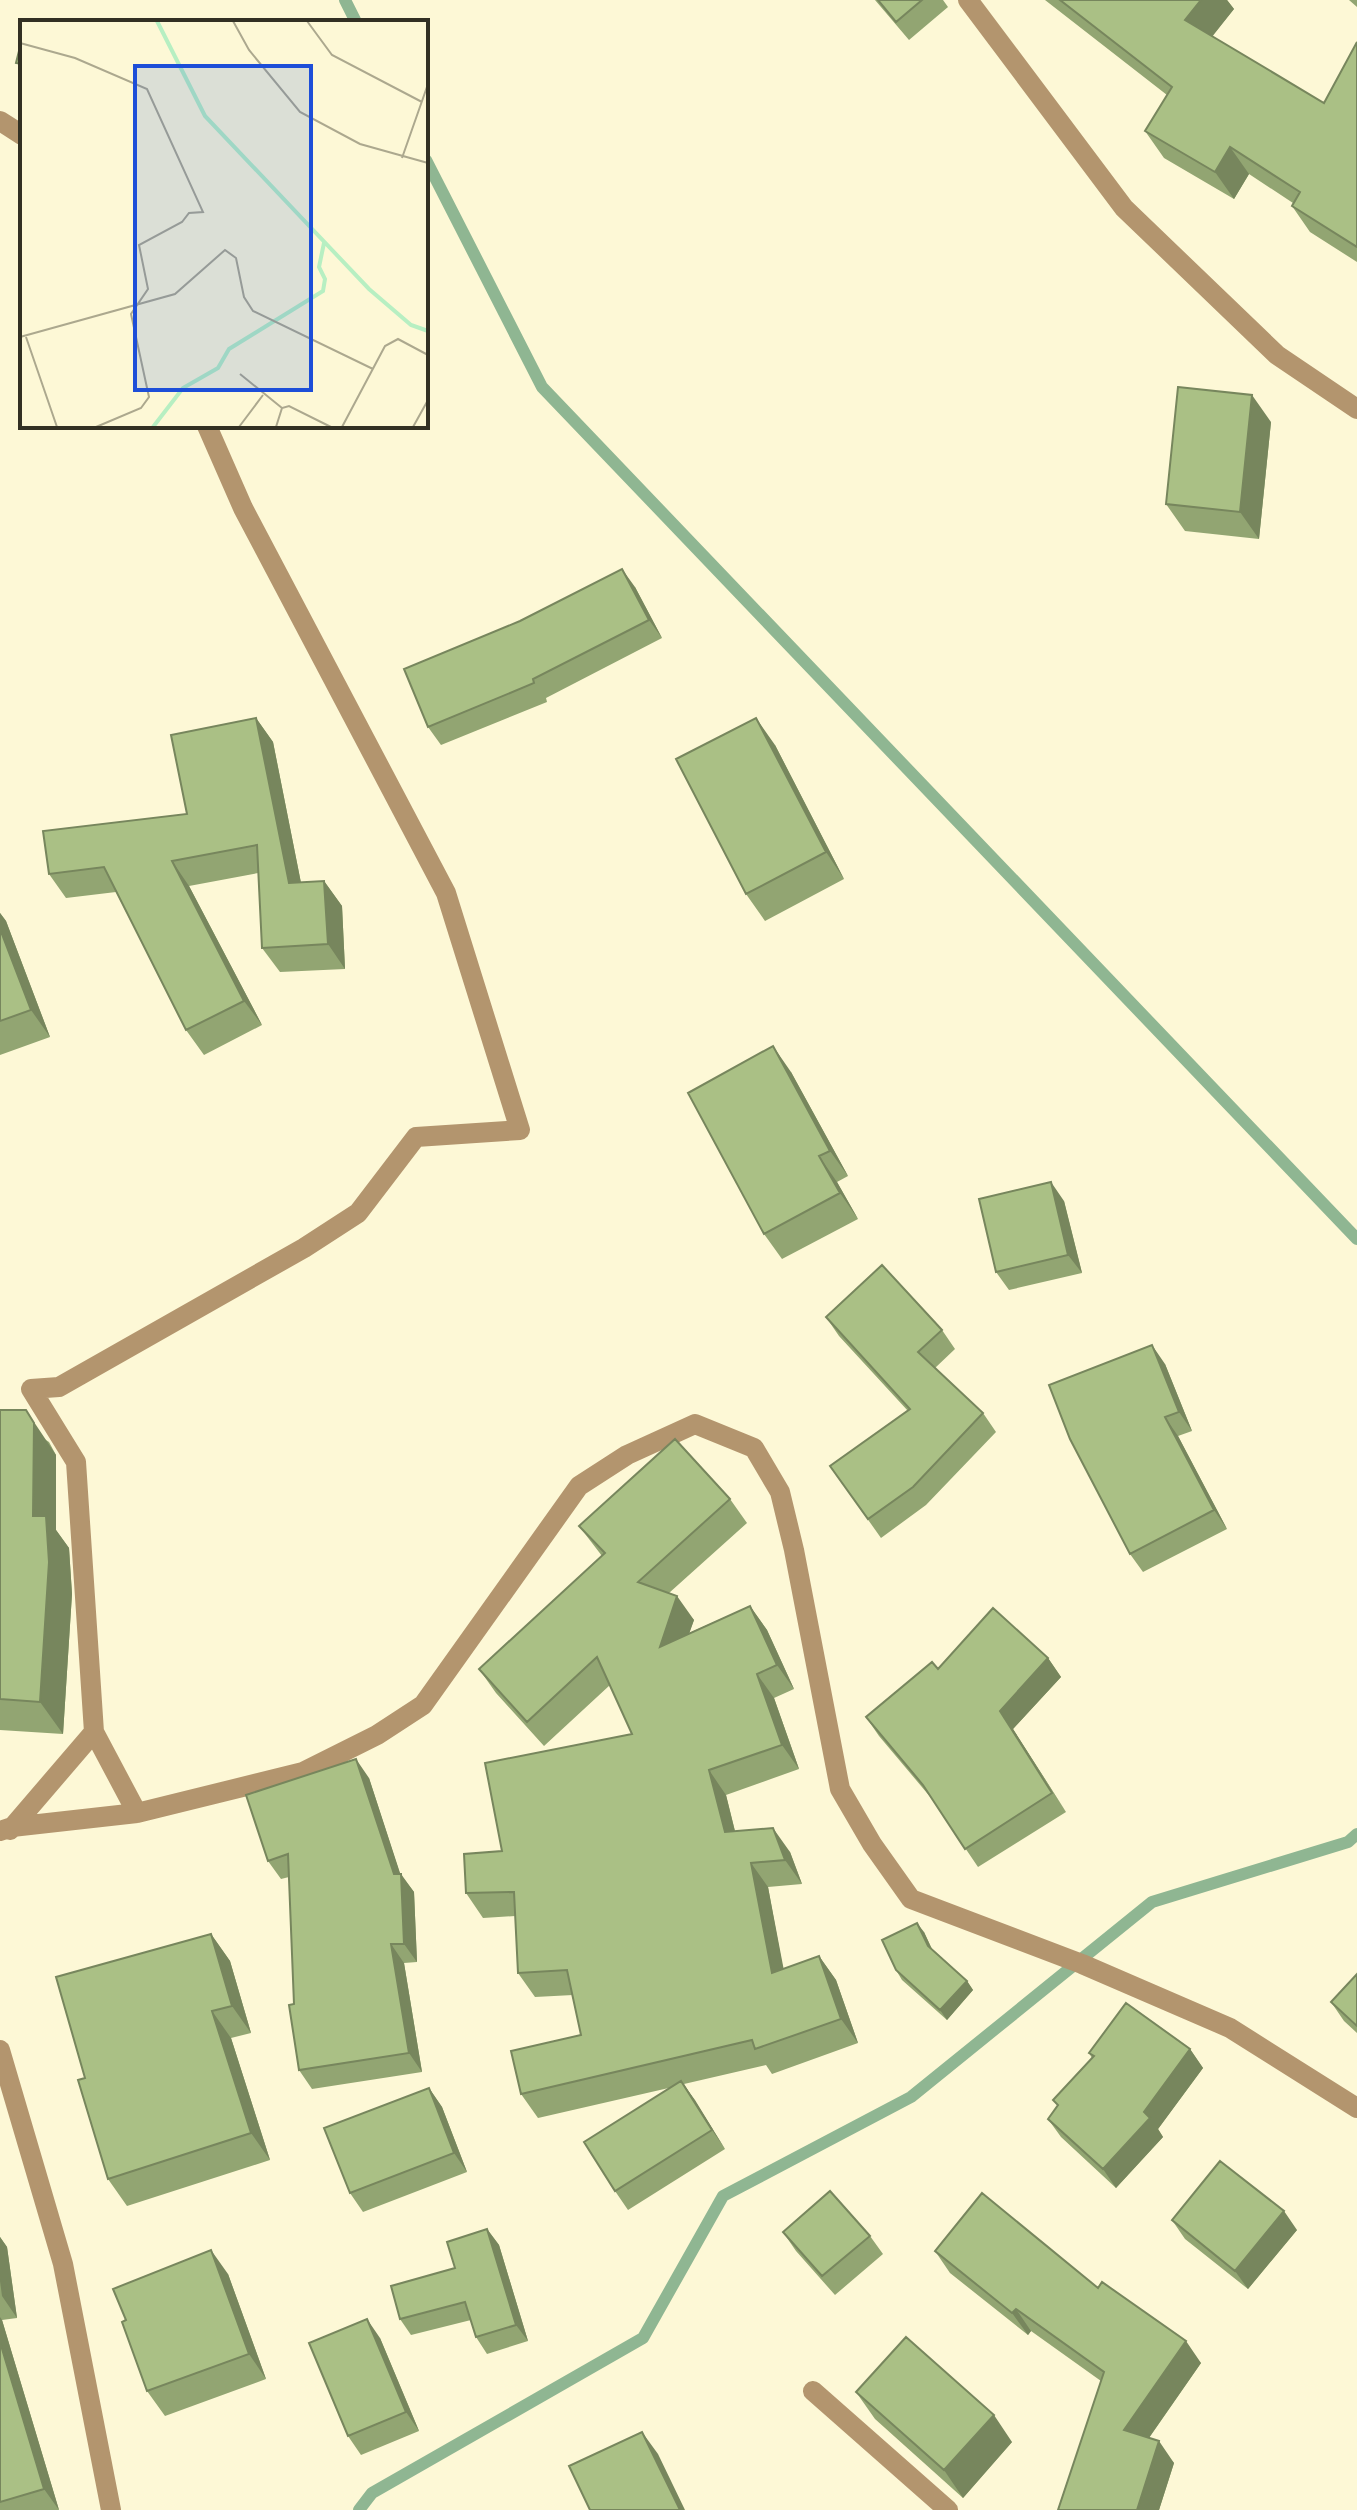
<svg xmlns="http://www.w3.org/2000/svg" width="1357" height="2510" viewBox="0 0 1357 2510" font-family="Helvetica,sans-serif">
<rect width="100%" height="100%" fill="#fdf8d6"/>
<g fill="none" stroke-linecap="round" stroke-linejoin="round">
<path stroke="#8fb692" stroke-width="12" d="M 345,0 L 356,22
M 426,160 L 542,387 L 1357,1239
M 359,2510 L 372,2493 L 643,2338 L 723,2196 L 911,2097 L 1152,1902 L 1348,1842 L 1357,1834"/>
<path stroke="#b3956e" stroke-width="20" d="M 968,0 L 1124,208 L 1277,355 L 1357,409
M 0,121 L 22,135
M 94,1732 L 137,1813
M 10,1830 L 94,1732 L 76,1462 L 31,1389 L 59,1387 L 304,1248 L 358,1213 L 416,1137 L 520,1130 L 446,893 L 243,508 L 207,426
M 0,1831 L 12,1827 L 137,1813 L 303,1772 L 377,1735 L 423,1705 L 579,1486 L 627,1455 L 695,1424 L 754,1448 L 780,1492 L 794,1550 L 840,1789 L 872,1844 L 911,1899 L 1082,1964 L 1230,2028 L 1357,2108
M 0,2050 L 63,2264 L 111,2510
M 813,2391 L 948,2510"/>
</g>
<path fill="#92a572" d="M 875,0 L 943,0 L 948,7 L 909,40 Z
M 1045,0 L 1227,0 L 1234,9 L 1212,36 L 1324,103 L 1357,42 L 1357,262 L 1310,232 L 1292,206 L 1293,203 L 1249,174 L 1234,199 L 1164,158 L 1145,131 L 1167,95 Z
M 1349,0 L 1357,0 L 1357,7 Z
M 1271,422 L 1259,539 L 1185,531 L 1166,504 Z
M 635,587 L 662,638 L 546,698 L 547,702 L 441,745 L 428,727 Z
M 256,718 L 273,742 L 301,883 L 324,881 L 342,906 L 345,969 L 280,972 L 262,948 L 258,873 L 189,886 L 262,1025 L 204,1055 L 186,1030 L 116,892 L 66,898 L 49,874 L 187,814 Z
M 775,745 L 844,879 L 765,921 L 746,894 Z
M 0,913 L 6,921 L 50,1037 L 0,1055 Z
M 791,1072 L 848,1176 L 837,1182 L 858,1219 L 782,1259 L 764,1234 Z
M 1064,1201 L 1082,1273 L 1009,1290 L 996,1272 Z
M 826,1317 L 942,1330 L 955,1349 L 935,1368 L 983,1413 L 996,1432 L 926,1505 L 881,1538 L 830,1466 L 908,1411 L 839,1336 Z
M 1165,1364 L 1192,1431 L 1178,1436 L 1227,1529 L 1143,1572 L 1130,1554 Z
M 0,1410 L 49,1442 L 56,1455 L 56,1530 L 69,1548 L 72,1594 L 63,1734 L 0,1730 Z
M 730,1499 L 747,1523 L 669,1593 L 694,1620 L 689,1633 L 750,1606 L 767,1630 L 794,1689 L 774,1698 L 799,1769 L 726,1795 L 735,1831 L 790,1852 L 802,1884 L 768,1887 L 783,1969 L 819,1956 L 836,1980 L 858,2043 L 772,2074 L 766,2065 L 684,2084 L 725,2149 L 628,2210 L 615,2191 L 673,2087 L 538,2118 L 521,2094 L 581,2035 L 573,1995 L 535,1997 L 518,1973 L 515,1916 L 483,1918 L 466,1893 L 502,1851 L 632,1734 L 610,1685 L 544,1746 L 496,1693 L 479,1669 L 602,1556 L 579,1526 Z
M 1048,1658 L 1061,1677 L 1013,1729 L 1066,1812 L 978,1867 L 932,1799 L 879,1736 L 866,1717 L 938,1669 Z
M 369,1778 L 400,1874 L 414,1892 L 417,1962 L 404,1963 L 422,2072 L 312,2089 L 299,2070 L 294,2004 L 289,1877 L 281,1879 L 268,1861 Z
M 924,1932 L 932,1949 L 967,1981 L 973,1990 L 947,2020 L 902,1980 L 896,1970 Z
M 211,1934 L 230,1961 L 251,2033 L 231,2038 L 270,2160 L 127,2206 L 108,2179 L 85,2078 Z
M 1357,1974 L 1357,2033 L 1344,2021 L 1331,2002 Z
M 1190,2049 L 1203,2068 L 1158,2129 L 1163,2137 L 1116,2188 L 1061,2137 L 1048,2119 L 1058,2106 L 1053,2100 L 1092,2058 L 1089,2053 Z
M 429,2088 L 442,2107 L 467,2172 L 363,2212 L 350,2193 Z
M 1172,2220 L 1297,2230 L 1248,2289 L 1185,2239 Z
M 487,2229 L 499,2245 L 528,2341 L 487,2354 L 476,2337 L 471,2320 L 411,2335 L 400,2319 L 455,2268 Z
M 783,2232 L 870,2236 L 883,2254 L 835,2295 L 796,2251 Z
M 0,2237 L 7,2247 L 17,2318 L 2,2320 L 59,2510 L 0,2510 Z
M 935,2251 L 1098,2288 L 1201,2363 L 1149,2438 L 1174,2463 L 1159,2510 L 1058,2510 L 1101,2381 L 1031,2331 L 1028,2335 L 950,2273 Z
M 228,2274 L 266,2379 L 165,2416 L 147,2391 Z
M 380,2338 L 419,2431 L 361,2455 L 348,2436 Z
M 856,2392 L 1012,2442 L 963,2498 L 875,2419 Z"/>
<path fill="#77865d" d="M 1201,0 L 1227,0 L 1234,9 L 1204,47 L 1185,20 Z
M 1230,147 L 1249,174 L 1234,199 L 1215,172 Z
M 1252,395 L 1271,422 L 1259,539 L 1240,512 Z
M 622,569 L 635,587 L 662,638 L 649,620 Z
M 256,718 L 273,742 L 306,908 L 289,883 Z
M 756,718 L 775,745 L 844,879 L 826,852 Z
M 172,861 L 189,886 L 262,1025 L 244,1001 Z
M 324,881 L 342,906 L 345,969 L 328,944 Z
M 0,913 L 6,921 L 50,1037 L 31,1010 L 0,929 Z
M 773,1046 L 791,1072 L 848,1176 L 830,1151 Z
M 819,1156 L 837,1182 L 858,1219 L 840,1193 Z
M 1051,1182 L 1064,1201 L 1082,1273 L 1068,1255 Z
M 1152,1345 L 1165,1364 L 1192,1431 L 1179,1412 Z
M 26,1410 L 56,1455 L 56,1530 L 69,1548 L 72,1594 L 63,1734 L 40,1702 L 33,1516 Z
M 1165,1417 L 1178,1436 L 1227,1529 L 1214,1510 Z
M 677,1596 L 694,1620 L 676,1671 L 660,1647 Z
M 750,1606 L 767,1630 L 794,1689 L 777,1665 Z
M 1048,1658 L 1061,1677 L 1013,1729 L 1066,1812 L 1000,1711 Z
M 757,1674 L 774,1698 L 799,1769 L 782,1745 Z
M 356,1759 L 369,1778 L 401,1876 L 401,1874 L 414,1892 L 417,1962 L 404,1944 L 394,1874 Z
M 709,1770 L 726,1795 L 741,1856 L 725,1832 Z
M 773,1828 L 790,1852 L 802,1884 L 785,1860 Z
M 751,1863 L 768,1887 L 789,1997 L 772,1973 Z
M 917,1923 L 924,1932 L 935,1956 L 928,1946 Z
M 211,1934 L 230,1961 L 251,2033 L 232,2006 Z
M 391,1944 L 404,1963 L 422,2072 L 409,2053 Z
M 819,1956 L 836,1980 L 858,2043 L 841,2019 Z
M 967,1981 L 973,1990 L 947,2020 L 940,2010 Z
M 212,2011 L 231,2038 L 270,2160 L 251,2133 Z
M 1190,2049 L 1203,2068 L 1158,2129 L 1163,2137 L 1116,2188 L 1103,2169 Z
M 681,2081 L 695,2100 L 725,2149 L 712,2130 Z
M 429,2088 L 442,2107 L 467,2172 L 454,2153 Z
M 1284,2211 L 1297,2230 L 1248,2289 L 1235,2271 Z
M 487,2229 L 499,2245 L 528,2341 L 516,2325 Z
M 0,2237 L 7,2247 L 17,2318 L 2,2296 L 0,2281 Z
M 211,2250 L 228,2274 L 266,2379 L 249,2354 Z
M 1016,2309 L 1031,2331 L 1028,2335 L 1012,2313 Z
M 0,2317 L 2,2320 L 59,2510 L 44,2489 L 0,2342 Z
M 367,2319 L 380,2338 L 419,2431 L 406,2412 Z
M 1186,2341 L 1201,2363 L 1139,2452 L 1124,2430 Z
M 994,2415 L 1012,2442 L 963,2498 L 944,2470 Z
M 642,2432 L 658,2454 L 685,2510 L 680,2510 Z
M 1159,2441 L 1174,2463 L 1159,2510 L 1137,2510 Z"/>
<path fill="#aac085" stroke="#77865d" stroke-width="2" d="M 878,0 L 922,0 L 896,22 Z
M 1060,0 L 1201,0 L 1185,20 L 1324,103 L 1357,42 L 1357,247 L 1292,206 L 1300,192 L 1230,147 L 1215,172 L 1145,131 L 1172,87 Z
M 22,39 L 22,64 L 16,63 Z
M 1178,387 L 1252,395 L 1240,512 L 1166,504 Z
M 622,569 L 649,620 L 533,679 L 534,683 L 428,727 L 404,669 L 520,621 Z
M 256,718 L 289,883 L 324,881 L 328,944 L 262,948 L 257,845 L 172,861 L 244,1001 L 186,1030 L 104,867 L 49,874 L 43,831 L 187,814 L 171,735 Z
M 756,718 L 826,852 L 746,894 L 676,759 Z
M 0,929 L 31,1010 L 0,1021 Z
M 773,1046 L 830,1151 L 819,1156 L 840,1193 L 764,1234 L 688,1093 Z
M 1051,1182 L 1068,1255 L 996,1272 L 979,1199 Z
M 882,1265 L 942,1330 L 918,1352 L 983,1413 L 913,1487 L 868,1519 L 830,1466 L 910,1409 L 826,1317 Z
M 1152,1345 L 1179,1412 L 1165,1417 L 1214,1510 L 1130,1554 L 1070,1439 L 1049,1385 Z
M 0,1410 L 26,1410 L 34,1423 L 33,1516 L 46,1516 L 49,1562 L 40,1702 L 0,1699 Z
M 675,1439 L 730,1499 L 638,1582 L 677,1596 L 660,1647 L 750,1606 L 777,1665 L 757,1674 L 782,1745 L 709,1770 L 725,1832 L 773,1828 L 785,1860 L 751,1863 L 772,1973 L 819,1956 L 841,2019 L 755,2049 L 752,2040 L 521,2094 L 511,2051 L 581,2035 L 567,1970 L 518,1973 L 514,1892 L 466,1893 L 464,1854 L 502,1851 L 485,1763 L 632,1734 L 597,1657 L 527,1722 L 479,1669 L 605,1553 L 579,1526 Z
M 993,1608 L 1048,1658 L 1000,1711 L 1052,1793 L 965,1849 L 923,1785 L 866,1717 L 932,1662 L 938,1669 Z
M 356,1759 L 394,1874 L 401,1874 L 404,1944 L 391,1944 L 409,2053 L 299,2070 L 289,2005 L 294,2004 L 288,1854 L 268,1861 L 246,1795 Z
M 917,1923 L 928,1946 L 967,1981 L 940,2010 L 896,1970 L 882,1940 Z
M 211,1934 L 232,2006 L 212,2011 L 251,2133 L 108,2179 L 78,2080 L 85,2078 L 56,1977 Z
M 1357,1974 L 1357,2026 L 1331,2002 Z
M 1126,2003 L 1190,2049 L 1144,2112 L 1150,2118 L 1103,2169 L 1048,2119 L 1058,2105 L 1053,2100 L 1094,2056 L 1089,2053 Z
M 681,2081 L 712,2130 L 615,2191 L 584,2142 Z
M 429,2088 L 454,2153 L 350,2193 L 324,2128 Z
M 1220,2161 L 1284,2211 L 1235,2271 L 1172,2220 Z
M 830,2191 L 870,2236 L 822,2276 L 783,2232 Z
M 982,2193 L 1098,2288 L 1102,2282 L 1186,2341 L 1124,2430 L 1159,2441 L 1137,2510 L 1058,2510 L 1104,2372 L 1016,2309 L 1012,2313 L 935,2251 Z
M 487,2229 L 516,2325 L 476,2337 L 465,2302 L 400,2319 L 391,2286 L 455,2268 L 447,2242 Z
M 211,2250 L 249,2354 L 147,2391 L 122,2322 L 126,2320 L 113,2289 Z
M 367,2319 L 406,2412 L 348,2436 L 309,2343 Z
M 906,2337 L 994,2415 L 944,2470 L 856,2392 Z
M 0,2342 L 44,2489 L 0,2502 Z
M 642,2432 L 680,2510 L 590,2510 L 569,2466 Z"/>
<g transform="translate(20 20)">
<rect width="408" height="408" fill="#fdf8d6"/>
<path fill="none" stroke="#b7efc2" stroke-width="4" d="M 137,1 L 185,96 L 349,269 L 391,305 L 408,311M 133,407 L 163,368 L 198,348 L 209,329 L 303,271 L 305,259 L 299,247 L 304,223"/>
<path fill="none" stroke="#aca88e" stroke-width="2" d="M 213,1 L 229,30 L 280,92 L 340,124 L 408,143M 287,1 L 312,35 L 402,82M 0,23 L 55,38 L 127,69 L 183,192 L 169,193 L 162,202 L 119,225 L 128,269 L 111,294 L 129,377 L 121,388 L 76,407M 382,138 L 408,64M 0,317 L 155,274 L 205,230 L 216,238 L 224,277 L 233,291 L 353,349M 6,317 L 37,407M 220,354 L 262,388M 219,407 L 243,375M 256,407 L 262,388 L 269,386 L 311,407M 322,407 L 365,326 L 378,319 L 408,335M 393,407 L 408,380"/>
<path fill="#1d4ed8" fill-opacity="0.15" stroke="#1d4ed8" stroke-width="4" d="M 115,46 L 291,46 L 291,370 L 115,370 Z"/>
<rect width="408" height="408" fill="none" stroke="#323023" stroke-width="4"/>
</g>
</svg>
